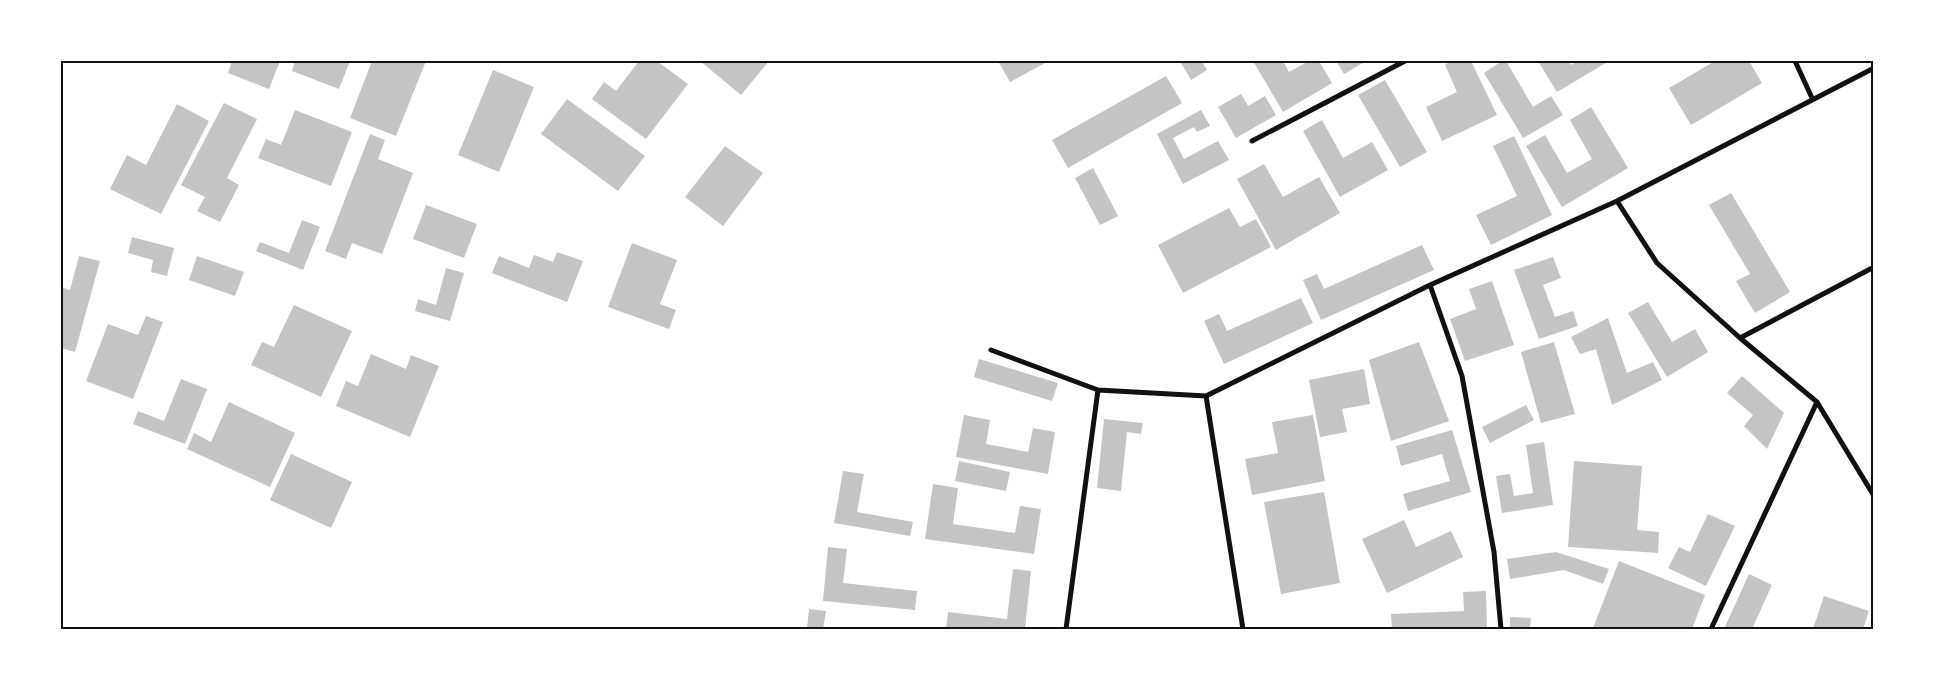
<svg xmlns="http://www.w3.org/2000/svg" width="1935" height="690" viewBox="0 0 1935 690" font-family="Inter,sans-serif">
<rect width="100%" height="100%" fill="#fff"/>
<path fill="#c4c4c4" d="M 232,61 L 280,61 L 269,89 L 228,73 Z
M 295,61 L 350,61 L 339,89 L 292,71 Z
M 372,61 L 426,61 L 396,136 L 350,118 Z
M 639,61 L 657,61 L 688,84 L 646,139 L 592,99 L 604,82 L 616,91 Z
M 700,61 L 769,61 L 741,95 Z
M 998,61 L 1049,61 L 1010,82 Z
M 1180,61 L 1202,61 L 1207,70 L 1191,80 Z
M 1253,61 L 1283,61 L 1289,72 L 1309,61 L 1319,61 L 1332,83 L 1283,112 Z
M 1336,61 L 1366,61 L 1344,74 Z
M 1451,61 L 1471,61 L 1497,115 L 1442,141 L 1426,107 L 1457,92 L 1445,65 Z
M 1502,61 L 1506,61 L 1533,107 L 1551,96 L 1563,115 L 1523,138 L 1484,73 Z
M 1538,61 L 1568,61 L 1571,65 L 1577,61 L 1609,61 L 1557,92 Z
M 1715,61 L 1749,61 L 1762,83 L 1691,125 L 1669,88 Z
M 493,70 L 534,87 L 499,172 L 458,155 Z
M 1166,76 L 1182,103 L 1068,168 L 1052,140 Z
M 1385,80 L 1427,152 L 1400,167 L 1358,95 Z
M 1241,94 L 1248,106 L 1265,96 L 1276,115 L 1236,138 L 1218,107 Z
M 567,99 L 645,156 L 618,191 L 541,134 Z
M 224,103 L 257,119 L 227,178 L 239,185 L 220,222 L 197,211 L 205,197 L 181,185 Z
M 177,104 L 209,121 L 161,214 L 110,189 L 127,155 L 146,165 Z
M 1591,107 L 1628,168 L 1562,207 L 1526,146 L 1545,135 L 1567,173 L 1592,159 L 1570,120 Z
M 295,110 L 352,132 L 331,186 L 258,158 L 266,139 L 281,145 Z
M 1201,110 L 1210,126 L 1197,132 L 1194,127 L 1173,138 L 1184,159 L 1218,141 L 1229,160 L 1183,184 L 1157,134 Z
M 1322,120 L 1343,158 L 1372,142 L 1388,170 L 1340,197 L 1303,131 Z
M 370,134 L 385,140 L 378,159 L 413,173 L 382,254 L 352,243 L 346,259 L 325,251 Z
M 1514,136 L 1552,215 L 1491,245 L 1476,215 L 1517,196 L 1493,146 Z
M 725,146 L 763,173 L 723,226 L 685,197 Z
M 1264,164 L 1283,197 L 1319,177 L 1340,213 L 1276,250 L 1237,179 Z
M 1093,168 L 1118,216 L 1100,225 L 1075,178 Z
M 1731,193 L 1790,292 L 1755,313 L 1736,281 L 1750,274 L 1709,205 Z
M 426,205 L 477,224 L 464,258 L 413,239 Z
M 1229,208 L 1240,227 L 1256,219 L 1271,247 L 1183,293 L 1158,245 Z
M 302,220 L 320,227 L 303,270 L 256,251 L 260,242 L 289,253 Z
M 132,237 L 174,248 L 167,276 L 151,272 L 153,260 L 128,253 Z
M 632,243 L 677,260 L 660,304 L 676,310 L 669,329 L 608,307 Z
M 1422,245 L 1434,270 L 1321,320 L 1303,280 L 1317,274 L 1324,289 Z
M 557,252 L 583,261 L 567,302 L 492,273 L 499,256 L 529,268 L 534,255 L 553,262 Z
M 79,256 L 100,261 L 75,352 L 61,348 L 61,287 L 70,290 Z
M 197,256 L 244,272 L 235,296 L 189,280 Z
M 1553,257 L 1561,278 L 1543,285 L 1555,317 L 1573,311 L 1578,326 L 1539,339 L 1514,270 Z
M 446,268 L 464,273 L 450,321 L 415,311 L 418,299 L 436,305 Z
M 1492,281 L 1514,345 L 1465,361 L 1450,319 L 1476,309 L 1469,289 Z
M 1301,298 L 1313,323 L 1224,364 L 1204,321 L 1219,314 L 1227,331 Z
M 1648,302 L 1672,342 L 1695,329 L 1708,352 L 1667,377 L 1628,313 Z
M 294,305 L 352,331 L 321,397 L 251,365 L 262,342 L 274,347 Z
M 146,316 L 163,322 L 133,399 L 86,381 L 108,324 L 138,335 Z
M 1608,318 L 1627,373 L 1653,362 L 1662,380 L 1612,405 L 1596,349 L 1580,354 L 1571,337 Z
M 1419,342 L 1449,421 L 1391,441 L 1369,360 Z
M 1554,342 L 1575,414 L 1541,423 L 1521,352 Z
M 371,354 L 406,369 L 411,355 L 439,366 L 410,437 L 336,406 L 346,381 L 358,386 Z
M 979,359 L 1058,383 L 1052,401 L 974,377 Z
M 1364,369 L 1370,404 L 1342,409 L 1347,432 L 1320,437 L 1309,380 Z
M 1742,376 L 1784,413 L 1767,449 L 1744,426 L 1753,415 L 1727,393 Z
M 181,379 L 207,389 L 185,444 L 133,424 L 138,411 L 164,421 Z
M 229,402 L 295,433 L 270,487 L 187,449 L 194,433 L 211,442 Z
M 1526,405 L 1534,420 L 1490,443 L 1482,427 Z
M 964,415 L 990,420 L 986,444 L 1028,452 L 1033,428 L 1055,432 L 1048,474 L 956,457 Z
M 1313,415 L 1325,481 L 1252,495 L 1245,459 L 1278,453 L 1272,422 Z
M 1104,419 L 1143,423 L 1141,434 L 1127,432 L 1121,491 L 1097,488 Z
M 1452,430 L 1471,492 L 1408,511 L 1403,494 L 1450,481 L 1442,454 L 1401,466 L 1396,446 Z
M 1544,442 L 1553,505 L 1502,513 L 1496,476 L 1510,474 L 1514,496 L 1533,493 L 1526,445 Z
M 291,454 L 352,482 L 331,528 L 270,500 Z
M 959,461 L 1010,472 L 1006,491 L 955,481 Z
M 1574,461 L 1642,466 L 1637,530 L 1659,532 L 1658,553 L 1568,547 Z
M 843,471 L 864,474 L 857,512 L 913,522 L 910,536 L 834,523 Z
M 933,484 L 958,488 L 953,524 L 1015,533 L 1020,506 L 1041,509 L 1034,554 L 925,539 Z
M 1324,492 L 1340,583 L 1281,594 L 1264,502 Z
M 1708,514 L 1735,526 L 1706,586 L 1668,568 L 1679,547 L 1690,552 Z
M 1404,520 L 1416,547 L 1451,531 L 1463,557 L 1387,593 L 1362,539 Z
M 828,547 L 847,549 L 843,583 L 917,591 L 915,610 L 823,601 Z
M 1556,552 L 1609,569 L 1603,584 L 1564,570 L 1510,579 L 1507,559 Z
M 1619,561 L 1705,595 L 1692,629 L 1593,628 Z
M 1013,569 L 1031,571 L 1025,629 L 946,629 L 948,612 L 1007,619 Z
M 1749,574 L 1772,585 L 1752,629 L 1724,629 Z
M 1486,591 L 1487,629 L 1392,629 L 1391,614 L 1464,611 L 1463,592 Z
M 1824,596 L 1869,611 L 1863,629 L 1813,629 Z
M 809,609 L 826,611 L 823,629 L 807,629 Z
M 1510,617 L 1531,618 L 1530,629 L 1510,629 Z"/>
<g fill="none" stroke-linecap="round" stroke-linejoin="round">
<path stroke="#111" stroke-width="5" d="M 1795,61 L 1812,98
M 1252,141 L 1405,61
M 1617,201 L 1657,263 L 1740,338 L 1817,402 L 1874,496
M 1430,285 L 1462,376 L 1494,552 L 1501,629
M 1740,338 L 1874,267
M 991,350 L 1098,390 L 1206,396 L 1430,285 L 1617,201 L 1874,68
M 1206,396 L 1243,629
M 1066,629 L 1098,390
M 1711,629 L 1817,402"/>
</g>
<rect width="1935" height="690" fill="none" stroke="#ffffff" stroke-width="125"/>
<rect x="62" y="62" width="1810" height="566" fill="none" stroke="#111" stroke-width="2"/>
</svg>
